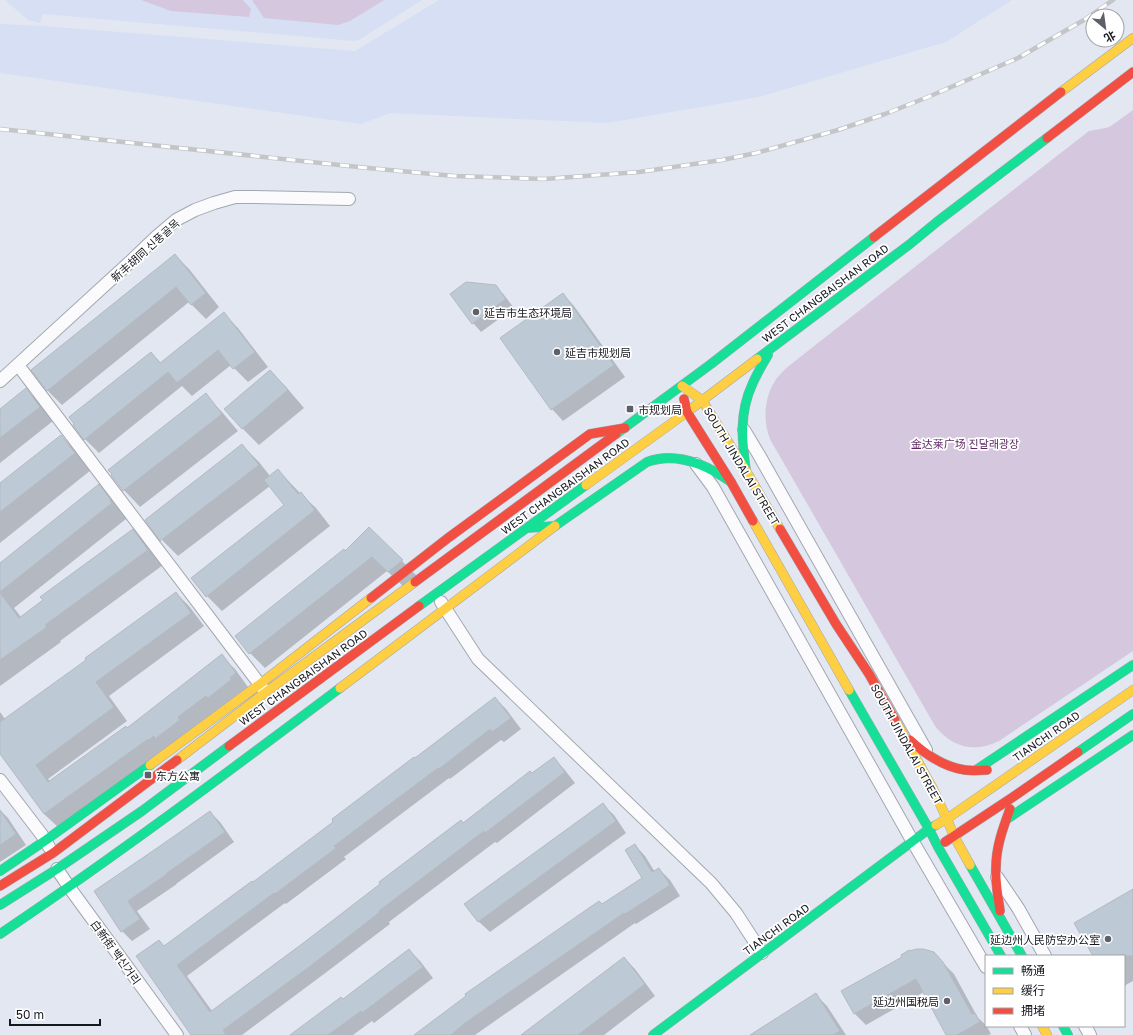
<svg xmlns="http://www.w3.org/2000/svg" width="1133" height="1035" viewBox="0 0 1133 1035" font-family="'Golos Text','Noto Sans SC','Noto Sans KR',sans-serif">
<rect width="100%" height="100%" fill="#e2e7f2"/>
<path fill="#d6dff3" d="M 5,0 L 422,0 L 359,40 L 355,41 L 43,14 L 40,23 L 28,20 Z
M 439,0 L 1012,0 L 946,42 L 759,97 L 607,123 L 390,113 L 361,124 L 0,73 L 0,24 L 44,26 L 355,51 Z"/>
<path fill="#d5c8de" d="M 141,0 L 243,0 L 251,9 L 249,17 L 171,11 Z
M 252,0 L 384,0 L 350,21 L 338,25 L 264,18 Z
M 1133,110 L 1133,651 L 999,741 C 975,753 952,748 935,726 L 771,441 C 762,422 764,395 777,378 C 781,373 785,369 790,365 L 972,222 L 1089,131 L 1106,128 L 1111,126 Z"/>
<path fill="#0003" d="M 175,255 L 189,269 L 219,307 L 206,319 L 189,302 L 62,405 L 48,391 L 32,370 Z
M 496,286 L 504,295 L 514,308 L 481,332 L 473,323 L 451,294 Z
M 563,294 L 574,306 L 625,377 L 563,421 L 552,409 L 502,338 Z
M 224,314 L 238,328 L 268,367 L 248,382 L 231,365 L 192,396 L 182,386 L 99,453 L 85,439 L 151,353 L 161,363 Z
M 270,371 L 287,388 L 304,408 L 259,445 L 243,429 L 226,409 Z
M 26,390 L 40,403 L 53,421 L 0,463 L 0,410 Z
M 205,395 L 222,412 L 238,431 L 140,507 L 124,490 Z
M 61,436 L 78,453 L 91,470 L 0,543 L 0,485 Z
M 242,445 L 259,462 L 270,476 L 278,470 L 300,493 L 316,508 L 330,526 L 222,611 L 207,596 L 285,505 L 270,486 L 178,556 L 162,540 Z
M 99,486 L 114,501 L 125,516 L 125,517 L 126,519 L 14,608 L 21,617 L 133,530 L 148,545 L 163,565 L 60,641 L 61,642 L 0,686 L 0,564 Z
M 369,528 L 417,576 L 403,586 L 387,571 L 265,668 L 250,653 L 236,636 L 346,552 Z
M 176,593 L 189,606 L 204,626 L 109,696 L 127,721 L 48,779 L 51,782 L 127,729 L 221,656 L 235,669 L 248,687 L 58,827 L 44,814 L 0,752 L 0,712 L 5,719 L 87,660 Z
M 495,698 L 506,709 L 521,729 L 504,742 L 501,740 L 450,779 L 449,778 L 344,857 L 346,859 L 286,904 L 285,903 L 187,976 L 212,1011 L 463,824 L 553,758 L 564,769 L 575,783 L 497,843 L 495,842 L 389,922 L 390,924 L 324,974 L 242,1035 L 192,1035 L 165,947 L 253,884 Z
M 602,804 L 614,815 L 626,833 L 490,932 L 478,921 Z
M 0,810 L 8,818 L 26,845 L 0,862 Z
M 210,812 L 220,822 L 234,842 L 176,884 L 177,884 L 137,911 L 150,929 L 132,941 L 122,931 L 95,892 Z
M 635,845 L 645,856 L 655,872 L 659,869 L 670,880 L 680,896 L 636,924 L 635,923 L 475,1035 L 415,1035 L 602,905 L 644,879 Z
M 1133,891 L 1133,981 L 1124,986 L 1124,956 L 1095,956 Z
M 409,950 L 420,961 L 433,978 L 374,1023 L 372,1021 L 353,1035 L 291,1035 L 343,1000 Z
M 933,953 L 954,974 L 978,1018 L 986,1025 L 991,1034 L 988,1035 L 947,1035 L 924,992 L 866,1025 L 855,1014 L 842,992 Z
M 624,958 L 635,969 L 655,996 L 604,1035 L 523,1035 Z
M 815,994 L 827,1006 L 846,1035 L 752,1035 Z"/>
<path fill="#bdcad6" stroke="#b4b9c1" d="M 175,254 L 206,293 L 191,305 L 176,287 L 47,391 L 31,370 Z
M 466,282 L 496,285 L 506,299 L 472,324 L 450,294 Z
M 563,293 L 614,365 L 551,410 L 500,338 Z
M 224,312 L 255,352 L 233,369 L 218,350 L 177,383 L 168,372 L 84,440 L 73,425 L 74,424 L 69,417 L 151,352 L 160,363 Z
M 270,370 L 288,390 L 242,429 L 224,409 Z
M 26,388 L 40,407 L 0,438 L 0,409 Z
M 206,393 L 222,414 L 123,491 L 111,475 L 112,474 L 108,470 Z
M 61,435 L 75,453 L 0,512 L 0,483 Z
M 242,444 L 259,465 L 160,541 L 145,520 Z
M 278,469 L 298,494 L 301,492 L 315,510 L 206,597 L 191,578 L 284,505 L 264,480 Z
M 99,484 L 111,500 L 110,501 L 112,503 L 0,592 L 0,563 Z
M 369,527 L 403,560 L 388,572 L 372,557 L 249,654 L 235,636 L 344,549 L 345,551 Z
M 133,529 L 148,550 L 45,625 L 47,627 L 0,660 L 0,593 L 19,618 L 43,600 L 40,597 Z
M 176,592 L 191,613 L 96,682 L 114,707 L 36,765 L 48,782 L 126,726 L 127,728 L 222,654 L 236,673 L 230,678 L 232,679 L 208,698 L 206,696 L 178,717 L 180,720 L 155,739 L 154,736 L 149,740 L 148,739 L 44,814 L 0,754 L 0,722 L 86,660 L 85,658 Z
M 495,697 L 511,718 L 492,732 L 490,729 L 439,769 L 438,768 L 334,846 L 336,848 L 275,894 L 274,893 L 177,965 L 210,1012 L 306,941 L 380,884 L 379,882 L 461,820 L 463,823 L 530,771 L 532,773 L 554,757 L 565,772 L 485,833 L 484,831 L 379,911 L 380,912 L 313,964 L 223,1030 L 226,1035 L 191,1035 L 136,956 L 159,940 L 164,946 L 252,881 L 253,882 L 333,822 L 332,819 L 414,757 L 415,758 Z
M 603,803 L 616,821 L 478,922 L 464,904 Z
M 0,810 L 16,834 L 0,845 Z
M 210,811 L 225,832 L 167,873 L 167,874 L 128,901 L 140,919 L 121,932 L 94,891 L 160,846 Z
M 635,844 L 652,872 L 659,868 L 670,885 L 625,914 L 624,913 L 465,1023 L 451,1035 L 414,1035 L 466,996 L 465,994 L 599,901 L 602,904 L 642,878 L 625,850 Z
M 1133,889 L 1133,956 L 1093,956 L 1074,923 Z
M 409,949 L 423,967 L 362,1013 L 361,1011 L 328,1035 L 290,1035 L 341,997 L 343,999 Z
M 917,949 L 923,949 L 934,952 L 943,962 L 972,1014 L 975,1013 L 980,1022 L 957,1035 L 946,1035 L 916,979 L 854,1014 L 841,991 L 902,957 L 901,955 L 909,950 L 909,951 Z
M 624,957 L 645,984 L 578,1035 L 521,1035 Z
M 816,993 L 840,1031 L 833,1035 L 750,1035 Z"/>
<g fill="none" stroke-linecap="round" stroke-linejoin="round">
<g stroke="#a3a7af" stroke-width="14">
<path id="street" d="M 18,365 L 264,690
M 0,381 L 130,262 L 156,237 L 176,220 L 195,210 L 214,203 L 235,197 L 253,197 L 349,199
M 744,430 L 759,455 L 926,750
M 696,464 L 713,487 L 913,842 L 986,967
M 441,602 L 478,659 L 711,883 L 736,913 L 762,953
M 0,780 L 42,835 L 49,847
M 57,869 L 69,887 L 177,1035
M 997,877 L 1018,908 L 1045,956
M 1020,1026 L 1025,1035
M 1085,1026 L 1090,1035"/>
</g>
<g stroke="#a3a7af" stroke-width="10">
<path id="fast" d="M 757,359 L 910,244 L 938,221 L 1047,138
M 616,434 L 711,364 L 874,237
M 746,471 C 742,442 739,413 752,385 C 756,375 762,365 768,355
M 527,528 L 555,526 L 647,462 C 677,451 707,465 731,482
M 419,606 L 586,485
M 849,690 L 929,829 L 938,847 L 1001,956
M 1078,752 L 1133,714
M 976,770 L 1133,665
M 1007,819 L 1133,735
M 970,865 L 1022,956
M 0,871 L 46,840 L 150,765
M 0,905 L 57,869 L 142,811 L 229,746
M 0,934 C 116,856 228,772 340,688
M 1063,1026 L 1068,1035
M 653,1035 L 929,829 L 936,825"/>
</g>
<g stroke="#a3a7af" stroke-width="10">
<path id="slow" d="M 1061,92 L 1133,38
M 682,386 L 702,400 L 746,471 L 780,529
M 586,485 L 687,412 L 757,359
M 753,521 L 849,690
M 340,688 L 555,526
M 895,720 L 933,789 L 946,817 L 954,836 L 970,865
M 177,760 L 266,692 L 415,582
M 150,765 L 260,684 L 371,598
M 936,825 L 948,818 L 1133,690
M 1042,1026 L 1047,1035"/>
</g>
<g stroke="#a3a7af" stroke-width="10">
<path id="jam" d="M 1047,138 L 1133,72
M 874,237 L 1061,92
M 684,399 L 687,412 L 731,482 L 753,521
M 780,529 L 836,624 L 869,674 L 895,720
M 415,582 L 616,434
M 371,598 L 448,538 L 590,434 L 625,428
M 910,740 C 925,754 944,767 965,770 C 972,771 980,770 987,770
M 229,746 L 419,606
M 945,842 L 1013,797 L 1078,752
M 0,886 L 53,853 L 177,760
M 1000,911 C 998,896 995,882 996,867 C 996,847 1003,828 1010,809"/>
</g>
<use href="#street" stroke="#fbfbfd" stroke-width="12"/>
<use href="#fast" stroke="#16e098" stroke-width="9"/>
<use href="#slow" stroke="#ffcf43" stroke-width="9"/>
<use href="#jam" stroke="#f24e42" stroke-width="9"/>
<g stroke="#c3c5c8" stroke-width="4.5">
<path id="rail" d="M 0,129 L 368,168 L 454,176 L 544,179 L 639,172 L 722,160 L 756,153 L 838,130 L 885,114 L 928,97 L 1018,58 L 1084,20 L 1113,0"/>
</g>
<use href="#rail" stroke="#fff" stroke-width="3" stroke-dasharray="9" stroke-linecap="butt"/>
</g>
<g fill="#5d6069" stroke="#fff" stroke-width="1.5">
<circle cx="476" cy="312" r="4"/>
<circle cx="557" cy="352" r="4"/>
<rect x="626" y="405" width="8" height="8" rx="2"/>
<rect x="144" y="771" width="8" height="8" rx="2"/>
<circle cx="1108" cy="939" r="4"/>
<circle cx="947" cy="1001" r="4"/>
</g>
<g text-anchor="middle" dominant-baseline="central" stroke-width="3.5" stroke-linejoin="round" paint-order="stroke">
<g font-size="11" fill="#15181f" stroke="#fff">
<text transform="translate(145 250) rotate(-42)">新丰胡同 신풍골목</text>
<text transform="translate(825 293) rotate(-37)">WEST CHANGBAISHAN ROAD</text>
<text transform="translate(742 466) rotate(59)">SOUTH JINDALAI STREET</text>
<text transform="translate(565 486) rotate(-36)">WEST CHANGBAISHAN ROAD</text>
<text transform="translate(303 677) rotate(-36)">WEST CHANGBAISHAN ROAD</text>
<text transform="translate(1046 736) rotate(-35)">TIANCHI ROAD</text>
<text transform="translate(907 744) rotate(61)">SOUTH JINDALAI STREET</text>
<text transform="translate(776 929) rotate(-36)">TIANCHI ROAD</text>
<text transform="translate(116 952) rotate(54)">白新街 백신거리</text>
</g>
<g font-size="11" fill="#15181f" stroke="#fff" text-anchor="start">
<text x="484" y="312">延吉市生态环境局</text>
<text x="565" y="352">延吉市规划局</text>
<text x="638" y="409">市规划局</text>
<text x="156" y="775">东方公寓</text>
<text x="1100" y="939" text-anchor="end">延边州人民防空办公室</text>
<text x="939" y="1001" text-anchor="end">延边州国税局</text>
</g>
<g font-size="11" fill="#5c2863" stroke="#fff">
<text x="965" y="443">金达莱广场 진달래광장</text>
</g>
</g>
<rect x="985" y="955" width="140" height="72" fill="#ffffff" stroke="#a1a3a5"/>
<rect x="993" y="968" width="20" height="6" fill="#16e098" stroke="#a1a3a5"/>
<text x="1021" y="975" font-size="12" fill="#15181f">畅通</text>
<rect x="993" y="988" width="20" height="6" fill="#ffcf43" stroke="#a1a3a5"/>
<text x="1021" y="995" font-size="12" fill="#15181f">缓行</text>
<rect x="993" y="1008" width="20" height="6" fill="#f24e42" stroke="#a1a3a5"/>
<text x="1021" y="1015" font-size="12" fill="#15181f">拥堵</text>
<g transform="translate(1105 28) rotate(151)"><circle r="19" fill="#ffffff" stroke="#a1a3a5"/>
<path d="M0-3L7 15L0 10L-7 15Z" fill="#5d6069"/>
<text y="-6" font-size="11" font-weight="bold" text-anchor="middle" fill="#15181f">北</text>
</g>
<path d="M10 1019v6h90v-6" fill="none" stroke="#15181f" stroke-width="2"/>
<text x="16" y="1019" font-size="12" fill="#15181f" stroke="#ffffff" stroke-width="3" paint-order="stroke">50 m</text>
</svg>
